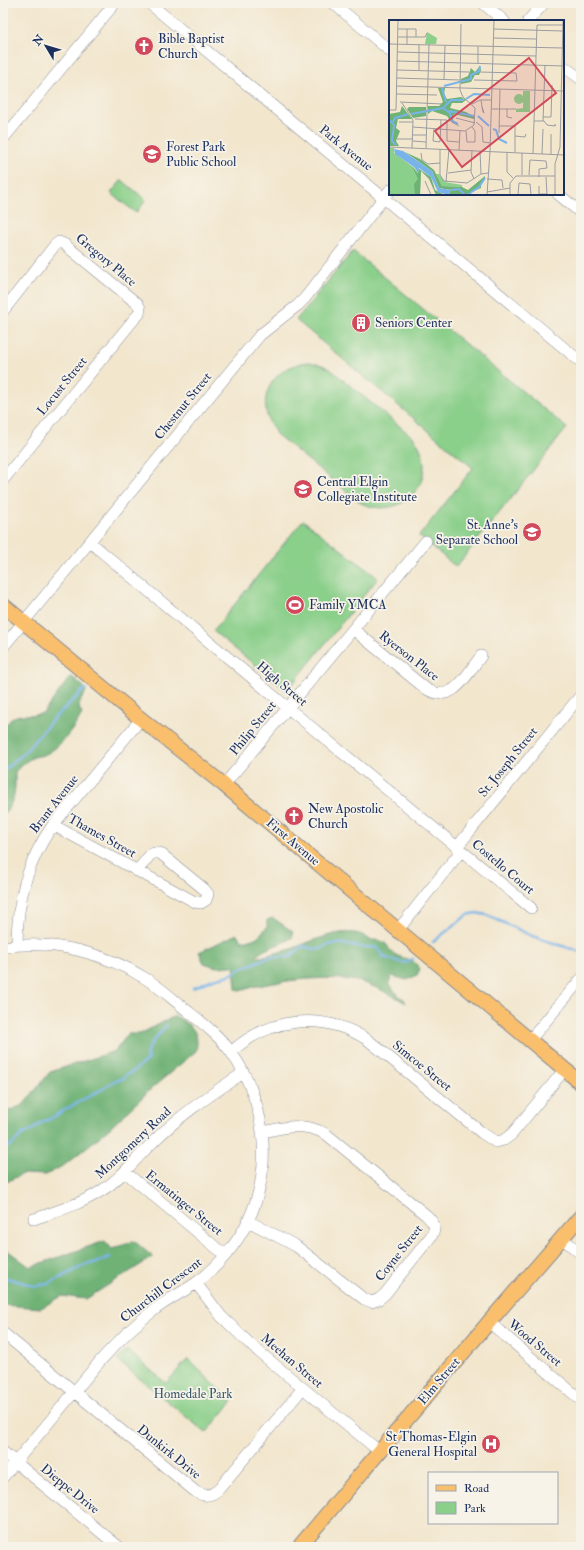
<svg xmlns="http://www.w3.org/2000/svg" width="584" height="1550" viewBox="0 0 584 1550" font-family="'IM FELL Double Pica',serif">
<rect width="100%" height="100%" fill="#f7f3e8"/>
<filter id="ink" filterUnits="userSpaceOnUse"><feTurbulence type="fractalNoise" baseFrequency=".025" numOctaves="2"/><feDisplacementMap in="SourceGraphic" scale="8" xChannelSelector="R" yChannelSelector="G"/><feConvolveMatrix kernelMatrix="1 2 1 2 8 2 1 2 1" color-interpolation-filters="sRGB"/></filter>
<filter id="wash" filterUnits="userSpaceOnUse"><feTurbulence type="fractalNoise" baseFrequency=".012" numOctaves="4" result="noise"/><feDisplacementMap in="SourceGraphic" scale="16" xChannelSelector="R" yChannelSelector="G"/><feGaussianBlur stdDeviation="0.9" result="paint"/><feColorMatrix in="noise" values="0 0 0 0 0 0 0 0 0 0 0 0 0 0 0 0 0 1.4 0 .05"/><feComposite in="paint" operator="in"/></filter>
<g filter="url(#wash)">
<rect width="100%" height="100%" fill="#f2e6cd"/>
<path fill="#8acf8a" stroke="#527f74" d="M 122,180 L 146,200 L 136,213 L 111,193 Z
M 353,251 L 567,428 L 456,567 L 419,536 L 473,468 L 296,320 Z
M 309,362 L 322,365 L 330,369 L 414,438 C 443,477 404,523 361,503 L 276,434 C 273,427 268,422 267,415 C 259,387 282,364 309,362 Z
M 303,520 L 378,578 L 287,691 L 213,631 Z
M 127,1350 L 166,1383 L 188,1359 L 232,1402 L 206,1433 L 117,1360 Z"/>
<path fill="#6fb276" stroke="#45706a" d="M 71,676 L 86,689 C 85,700 74,701 82,714 C 73,730 60,748 44,755 C 41,756 37,756 34,757 C 27,760 20,766 15,772 C 15,795 16,797 3,816 L 3,729 C 6,726 8,722 11,719 C 18,712 33,717 43,713 Z
M 273,918 L 292,931 L 293,937 C 281,945 268,946 256,956 L 261,957 C 271,954 281,952 291,949 C 313,941 350,922 370,940 C 393,940 383,948 396,955 C 408,961 411,956 420,969 L 417,975 L 407,980 L 392,976 L 389,983 L 398,996 L 404,999 L 406,1003 C 393,996 379,988 364,983 C 336,973 268,981 240,991 L 236,989 L 234,966 L 216,967 L 204,963 L 199,952 L 237,934 L 241,940 C 255,941 258,937 267,927 L 267,920 Z
M 175,1016 C 191,1026 200,1030 196,1051 L 152,1088 L 109,1129 L 66,1164 L 46,1175 L 22,1174 L 3,1184 L 3,1113 L 23,1105 L 50,1072 L 115,1051 L 128,1034 L 140,1034 Z
M 105,1241 L 112,1249 L 134,1241 L 153,1257 L 86,1299 L 62,1296 L 41,1308 L 3,1305 L 3,1247 L 30,1267 Z"/>
<g fill="none" stroke-linecap="round" stroke-linejoin="round">
<path stroke="#78b4ea" stroke-width="2.5" d="M 3,771 L 25,752 L 54,718 L 85,689
M 433,942 L 467,915 L 476,913 L 487,915 L 532,936 L 581,952
M 193,988 L 213,979 L 230,975 L 240,969 L 269,957 L 290,957 L 302,946 L 314,949 L 321,949 C 332,939 349,945 362,947 C 368,947 373,947 378,948 L 384,957 L 389,959 L 404,963 L 413,959
M 3,1148 L 12,1145 L 21,1135 L 32,1130 L 42,1122 L 50,1119 L 66,1109 L 99,1091 L 116,1080 L 123,1079 L 127,1074 L 131,1073 L 147,1060 L 148,1058 L 146,1055 C 149,1043 159,1034 167,1025
M 3,1277 L 35,1286 L 48,1284 L 89,1263 L 96,1263 L 110,1257"/>
</g>
</g>
<g filter="url(#ink)">
<g fill="none" stroke-linecap="round" stroke-linejoin="round">
<g stroke="#868a96" stroke-width="12">
<path id="minor" d="M 149,3 L 581,362
M 333,3 L 390,51
M 483,3 L 504,21
M 528,21 L 544,3
M 563,66 L 581,79
M 3,139 L 115,3
M 558,194 L 581,213
M 3,311 L 55,245 L 59,242 L 64,244 L 134,301 L 137,303 L 140,308 L 139,314 L 135,318 L 3,480
M 90,542 L 288,708 L 531,908
M 354,630 L 425,688 C 452,706 466,676 481,656
M 3,647 L 260,335 L 298,305 L 305,298 L 390,190
M 224,785 L 426,541
M 53,825 L 195,902 L 201,903 L 206,900 L 208,894 L 204,889 L 160,853 L 154,853 L 150,855 L 137,871
M 457,847 L 581,695
M 398,930 L 461,851
M 17,945 C 17,899 27,862 53,825 L 141,719
M 3,947 C 53,939 106,953 148,980 C 159,987 169,996 179,1004 C 197,1019 217,1033 231,1052 C 266,1102 274,1166 248,1221 C 237,1244 217,1268 196,1283 C 182,1293 166,1300 153,1311 C 134,1325 117,1342 101,1360 L 3,1477
M 530,1040 L 581,979
M 231,1052 C 270,1017 323,1011 368,1040 L 482,1133 L 496,1142 L 504,1140 L 512,1134 L 565,1069
M 125,1172 L 225,1255
M 34,1219 C 57,1211 81,1204 101,1191 C 122,1178 136,1158 154,1141 C 180,1115 212,1094 243,1073
M 248,1221 L 296,1246 L 364,1299 L 372,1302 L 379,1299 L 385,1294 L 432,1235 C 437,1226 433,1222 426,1215 L 326,1134 C 302,1122 287,1127 263,1132
M 562,1238 L 581,1254
M 196,1283 L 221,1316 L 252,1346 L 379,1451
M 489,1322 L 581,1400
M 3,1333 L 196,1492 C 204,1497 211,1496 218,1490 L 303,1388
M 3,1452 L 119,1547"/>
</g>
<g stroke="#868a96" stroke-width="16">
<path id="major" d="M 3,605 L 141,719 L 224,785 L 581,1083
M 299,1547 L 489,1322 L 581,1216"/>
</g>
<use href="#minor" stroke="#fff" stroke-width="11"/>
<use href="#major" stroke="#f9bf6d" stroke-width="14"/>
</g>
</g>
<defs>
<g id="church-disc" transform="scale(1)"><circle r="9.5" fill="#d1495b" stroke="#f7f3e8"/><path d="M-1.2-6h2.4v3.5h3.3v2.4h-3.3V6h-2.4V-.1h-3.3v-2.4h3.3Z" fill="#fff"/></g>
<g id="school-disc" transform="scale(1)"><circle r="9.5" fill="#d1495b" stroke="#f7f3e8"/><path d="M0-5L7-2L0 1L-7-2ZM-4 1L0 2.5L4 1V4Q0 6-4 4Z" fill="#fff"/></g>
<g id="building-disc" transform="scale(1)"><circle r="9.5" fill="#d1495b" stroke="#f7f3e8"/><path d="M-4-6H4V6H1V3H-1V6H-4ZM-2.5-4.3h1.7v1.8h-1.7ZM.8-4.3h1.7v1.8H.8ZM-2.5-1h1.7V.8h-1.7ZM.8-1h1.7V.8H.8Z" fill="#fff"/></g>
<g id="stadium-disc" transform="scale(1)"><circle r="9.5" fill="#d1495b" stroke="#f7f3e8"/><path d="M0-5a6.5 5 0 1 0 0 10a6.5 5 0 1 0 0-10ZM-3.5-1.8h7v3.6h-7Z" fill="#fff"/></g>
<g id="hospital-disc" transform="scale(1)"><circle r="9.5" fill="#d1495b" stroke="#f7f3e8"/><path d="M-5-5h3v3.5h4V-5h3V5h-3V1.5h-4V5h-3Z" fill="#fff"/></g>
</defs>
<g fill-rule="evenodd">
<use href="#church-disc" x="144" y="46"/>
<use href="#school-disc" x="152" y="154"/>
<use href="#building-disc" x="361" y="323"/>
<use href="#school-disc" x="303" y="489"/>
<use href="#school-disc" x="532" y="532"/>
<use href="#stadium-disc" x="295" y="605"/>
<use href="#church-disc" x="294" y="816"/>
<use href="#hospital-disc" x="491" y="1444"/>
</g>
<g text-anchor="middle" dominant-baseline="central" stroke-width="3.5" stroke-linejoin="round" paint-order="stroke">
<g font-size="13" fill="#1b2f5e" stroke="#f7f3e8" text-anchor="start">
<text x="158" y="39">Bible Baptist<tspan x="158" dy="15">Church</tspan></text>
<text x="166" y="147">Forest Park<tspan x="166" dy="15">Public School</tspan></text>
<text x="375" y="323">Seniors Center</text>
<text x="317" y="482">Central Elgin<tspan x="317" dy="15">Collegiate Institute</tspan></text>
<text x="518" y="525" text-anchor="end">St. Anne's<tspan x="518" dy="15">Separate School</tspan></text>
<text x="309" y="605">Family YMCA</text>
<text x="308" y="809">New Apostolic<tspan x="308" dy="15">Church</tspan></text>
<text x="477" y="1437" text-anchor="end">St Thomas-Elgin<tspan x="477" dy="15">General Hospital</tspan></text>
</g>
<g font-size="13" fill="#1b2f5e" stroke="#f7f3e8">
<text transform="translate(346 148) rotate(39)">Park Avenue</text>
<text transform="translate(106 260) rotate(40)">Gregory Place</text>
<text transform="translate(62 386) rotate(-51)">Locust Street</text>
<text transform="translate(183 406) rotate(-51)">Chestnut Street</text>
<text transform="translate(409 656) rotate(38)">Ryerson Place</text>
<text transform="translate(282 684) rotate(40)">High Street</text>
<text transform="translate(253 728) rotate(-51)">Philip Street</text>
<text transform="translate(508 762) rotate(-51)">St. Joseph Street</text>
<text transform="translate(54 804) rotate(-52)">Brant Avenue</text>
<text transform="translate(102 836) rotate(29)">Thames Street</text>
<text transform="translate(293 842) rotate(40)">First Avenue</text>
<text transform="translate(503 867) rotate(40)">Costello Court</text>
<text transform="translate(422 1066) rotate(39)">Simcoe Street</text>
<text transform="translate(133 1143) rotate(-43)">Montgomery Road</text>
<text transform="translate(184 1203) rotate(39)">Ermatinger Street</text>
<text transform="translate(399 1253) rotate(-52)">Coyne Street</text>
<text transform="translate(161 1290) rotate(-37)">Churchill Crescent</text>
<text transform="translate(535 1343) rotate(40)">Wood Street</text>
<text transform="translate(292 1361) rotate(40)">Meehan Street</text>
<text transform="translate(439 1381) rotate(-50)">Elm Street</text>
<text transform="translate(169 1452) rotate(39)">Dunkirk Drive</text>
<text transform="translate(70 1489) rotate(39)">Dieppe Drive</text>
</g>
<g font-size="13" fill="#375769" stroke="#f7f3e8">
<text x="193" y="1394">Homedale Park</text>
</g>
</g>
<g transform="translate(389 20)">
<rect width="175" height="175" fill="#f2e6cd"/>
<path d="M 38,12 L 48,18 L 47,24 L 36,24 ZM 134,71 L 141,71 L 141,92 L 127,92 L 127,89 L 134,88 ZM125 79a5 5 0 1 1 10 0a5 5 0 1 1-10 0ZM 0,128 L 5,128 L 5,133 L 24,147 L 29,153 L 29,149 L 32,150 L 31,175 L 0,175 ZM 47,154 L 50,154 L 56,162 L 73,165 L 73,167 L 53,166 Z" fill="#8acf8a"/>
<path d="M 91,46 L 92,50 L 90,55 L 86,55 L 82,62 L 72,64 L 72,59 L 79,56 L 82,48 L 86,52 ZM 49,68 L 56,68 L 55,74 L 58,79 L 72,77 L 77,80 L 73,83 L 63,83 L 61,88 L 77,92 L 86,97 L 85,99 L 65,94 L 64,100 L 71,107 L 62,102 L 58,96 L 43,91 L 39,94 L 39,86 L 50,86 L 54,82 ZM 13,86 L 23,99 L 9,99 L 7,108 L 11,111 L 7,121 L 10,126 L 0,126 L 0,94 L 11,92 ZM 20,87 L 37,87 L 37,96 L 24,98 L 18,89 ZM 16,132 L 31,139 L 45,150 L 53,166 L 73,167 L 79,170 L 96,156 L 96,159 L 92,163 L 92,168 L 82,172 L 82,175 L 59,175 L 62,170 L 50,168 L 43,151 ZM 23,146 L 29,154 L 30,149 L 42,157 L 46,170 L 56,175 L 47,175 L 40,159 L 32,151 L 31,175 L 26,175 L 25,164 L 29,159 Z" fill="#6fb276"/>
<path d="M 5,129 L 14,131 L 43,151 L 50,168 L 62,170 L 59,175 L 49,172 L 42,157 L 30,148 L 29,153 L 25,147 L 6,134 Z" fill="#78b4ea"/>
<path fill="none" stroke="#78b4ea" stroke-width="2" d="M 55,66 L 82,59 L 82,55 L 90,51 L 91,46M 53,68 L 57,82M 77,79 L 85,74 L 101,75M 55,87 L 62,80 L 75,80M 60,91 L 85,96M 22,94 L 54,88 L 61,93 L 63,101 L 69,104M 89,96 L 100,106M 0,100 L 5,105 L 3,121 L 7,125M 4,102 L 6,98 L 19,94M 104,109 L 107,110 L 110,119 L 118,123M 62,170 L 70,169 L 76,175M 78,175 L 90,167 L 96,158"/>
<path fill="none" stroke="#9c9da1" stroke-width="1" d="M 9,9 L 27,9 L 27,17M 104,9 L 174,11M 9,17 L 36,17 L 38,13M 104,18 L 147,19M 0,24 L 174,28M 18,24 L 18,9M 8,32 L 147,36M 8,41 L 175,46M 89,43 L 89,26M 8,50 L 80,52M 30,50 L 30,24M 8,58 L 71,60M 55,59 L 56,25M 85,60 L 128,61 L 127,53 L 91,52M 7,66 L 175,71M 7,74 L 48,75M 92,80 L 93,87 L 94,92 L 95,93 L 93,87M 11,82 L 53,84M 13,83 L 24,100 L 23,128M 83,84 L 91,80 L 103,80M 103,89 L 127,89M 118,89 L 118,97 L 123,98M 0,90 L 7,90 L 9,0M 154,97 L 162,97 L 163,65M 67,98 L 86,103M 26,99 L 58,100 L 58,121 L 70,122M 145,101 L 155,101 L 158,105 L 166,106 L 167,105 L 165,105M 154,101 L 156,45M 10,102 L 24,102M 87,102 L 93,107 L 94,122 L 102,123M 110,106 L 126,106 L 126,132M 24,107 L 76,111 L 85,105 L 86,88 L 74,77 L 71,70 L 72,4M 45,108 L 44,121 L 51,122 L 52,100M 77,111 L 78,122 L 86,122 L 86,111 L 83,107M 110,113 L 111,69M 24,115 L 37,115M 126,116 L 136,117 L 137,114M 8,119 L 24,119M 24,121 L 37,122M 0,127 L 175,135M 37,128 L 40,24M 51,129 L 51,155 L 55,161 L 78,163 L 92,154 L 99,153M 70,130 L 71,111M 83,130 L 82,152 L 85,159M 91,131 L 92,154M 101,131 L 105,0M 118,132 L 118,152 L 124,158M 32,133 L 33,140 L 39,144 L 51,143M 144,133 L 148,5 L 174,5M 153,134 L 154,109M 162,134 L 162,114M 59,153 L 82,150M 133,155 L 133,133M 140,155 L 141,140 L 157,141 L 158,148 L 150,149 L 150,157M 157,157 L 158,175M 98,159 L 113,160 L 114,168M 36,161 L 42,175M 57,162 L 60,129M 150,166 L 150,174 L 158,174M 98,172 L 121,168M 98,175 L 101,131M 121,175 L 121,163 L 127,156 L 166,156M 129,175 L 130,163 L 141,164 L 142,175M 166,175 L 166,144 L 171,127 L 174,0"/>
<path fill="#d1495b" fill-opacity="0.15" stroke="#d1495b" stroke-width="2" d="M 140,38 L 167,73 L 73,147 L 46,111 Z"/>
<rect width="175" height="175" fill="none" stroke="#1b2f5e" stroke-width="2"/>
</g>
<rect width="584" height="1550" fill="none" stroke="#f7f3e8" stroke-width="16"/>
<rect x="428" y="1472" width="130" height="52" fill="#f7f3e8" stroke="#9fa5b1"/>
<rect x="436" y="1485" width="20" height="6" fill="#f9bf6d" stroke="#9fa5b1"/>
<text x="464" y="1492" font-size="12" fill="#1b2f5e">Road</text>
<rect x="436" y="1502" width="20" height="12" fill="#8acf8a" stroke="#9fa5b1"/>
<text x="464" y="1512" font-size="12" fill="#1b2f5e">Park</text>
<g transform="translate(46 46) rotate(308)" stroke="#f7f3e8" stroke-width="3" paint-order="stroke">
<path d="M0-3L7 15L0 10L-7 15Z" fill="#1b2f5e"/>
<text y="-6" font-size="11" font-weight="bold" text-anchor="middle" fill="#1b2f5e">N</text>
</g>
</svg>
